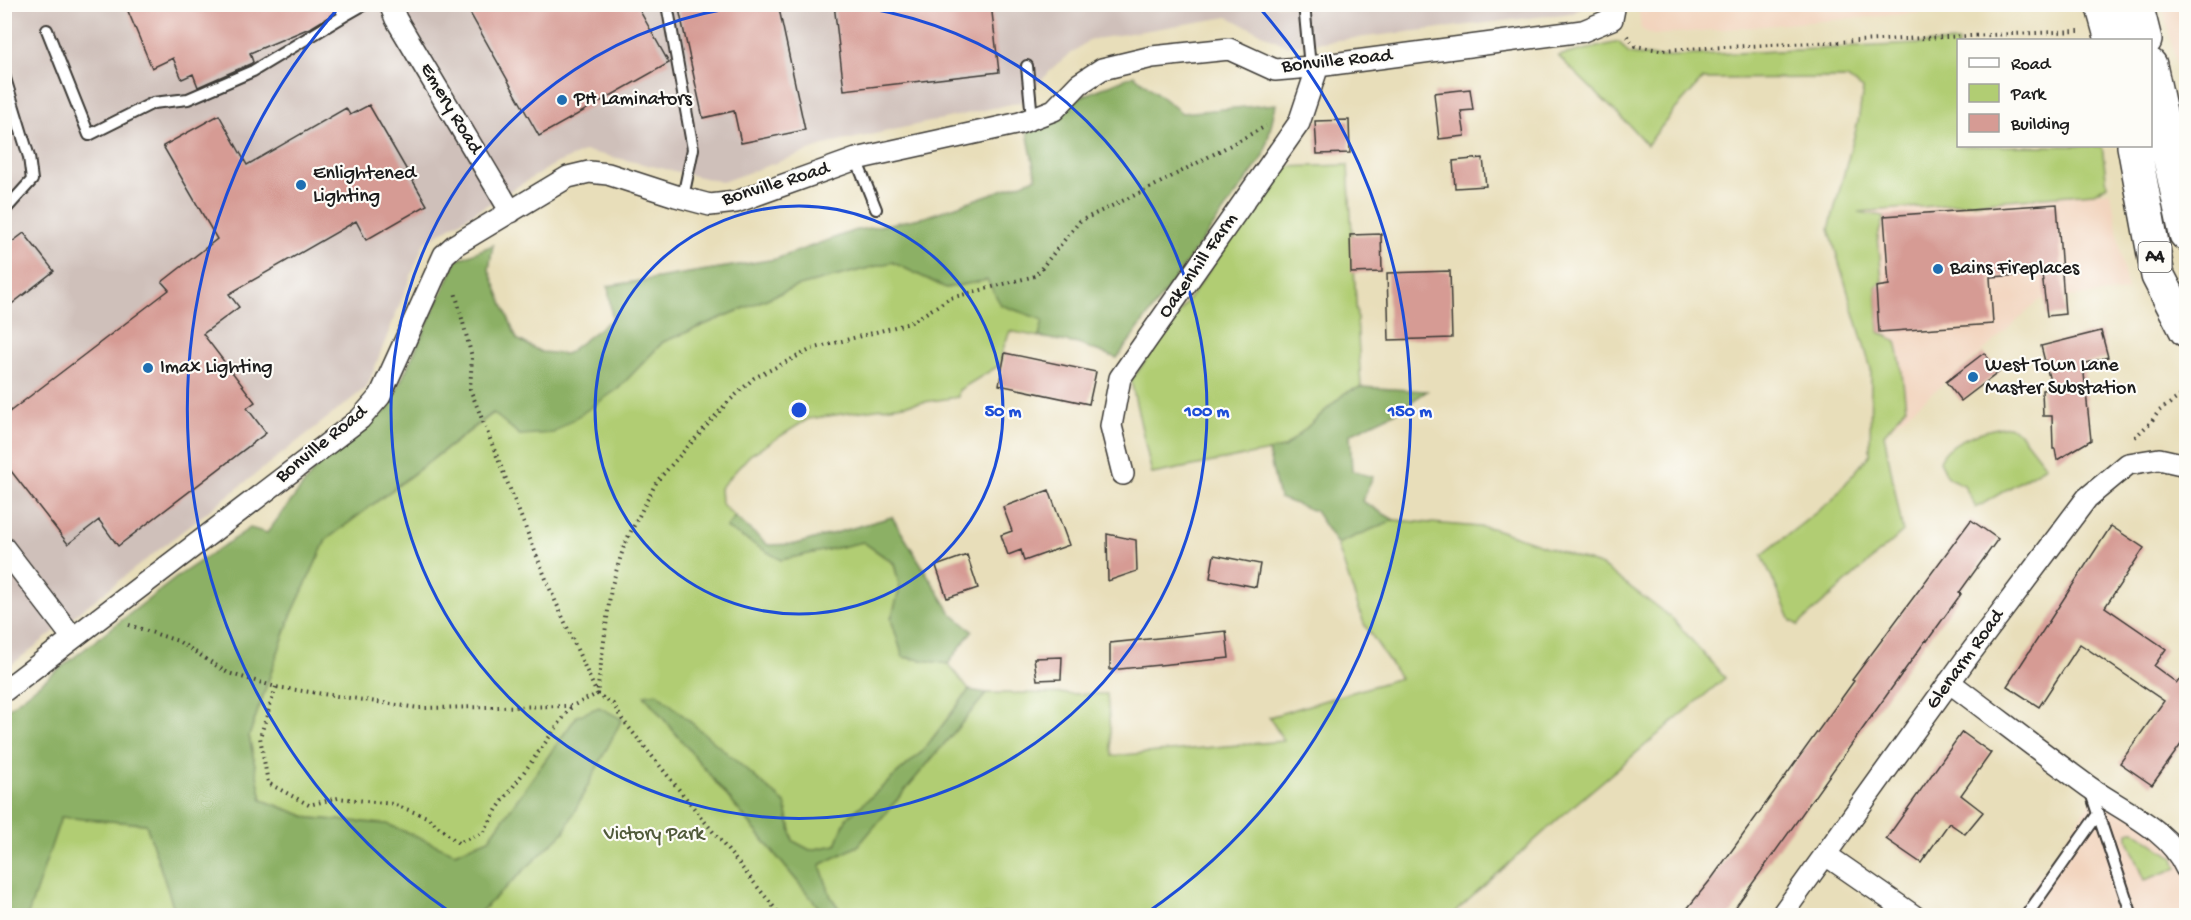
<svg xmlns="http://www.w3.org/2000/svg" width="2191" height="920" viewBox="0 0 2191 920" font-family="'Gochi Hand',sans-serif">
<rect width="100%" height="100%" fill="#fdfcf7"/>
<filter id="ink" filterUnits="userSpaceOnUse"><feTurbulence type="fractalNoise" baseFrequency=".0167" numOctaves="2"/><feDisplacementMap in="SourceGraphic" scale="12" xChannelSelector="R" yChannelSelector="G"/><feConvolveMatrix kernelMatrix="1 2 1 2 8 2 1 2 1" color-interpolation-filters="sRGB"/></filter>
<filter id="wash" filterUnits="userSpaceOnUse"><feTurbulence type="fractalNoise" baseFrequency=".008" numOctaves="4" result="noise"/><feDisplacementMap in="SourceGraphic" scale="24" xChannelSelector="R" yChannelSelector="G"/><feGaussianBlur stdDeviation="1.35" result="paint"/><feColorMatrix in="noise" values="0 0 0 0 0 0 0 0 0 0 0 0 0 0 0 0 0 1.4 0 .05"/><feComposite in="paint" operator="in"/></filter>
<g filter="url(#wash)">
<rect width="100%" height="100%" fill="#e8deba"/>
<path fill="#f2d4be" d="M 1638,5 L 1638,4 L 2017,5 L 1653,35 L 1641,29 Z
M 2162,5 L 2186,5 L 2186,76 L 2179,75 Z
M 2111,192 L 2127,291 L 2040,300 L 1982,352 L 1884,433 L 1853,212 Z
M 2104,782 L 2186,835 L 2186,915 L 2013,916 Z"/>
<path fill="#cfc0ba" d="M 5,5 L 1587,5 L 1573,13 L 1287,46 L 1228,17 L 1089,40 L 1057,64 L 1021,102 L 829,144 L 722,182 L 586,151 L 555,164 L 424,243 L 367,387 L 5,670 Z"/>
<path fill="#b1cd73" stroke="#667448" stroke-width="1.5" d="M 1619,42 L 1629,54 L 1656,57 L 1958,42 L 1958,146 L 2102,146 L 2107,185 L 2094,193 L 1858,212 L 1884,216 L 1878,236 L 1882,281 L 1876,287 L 1879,332 L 1896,341 L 1901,365 L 1906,408 L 1884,434 L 1903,532 L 1798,625 L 1791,621 L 1762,555 L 1832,500 L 1870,454 L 1871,369 L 1829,229 L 1858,122 L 1863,89 L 1847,78 L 1703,79 L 1673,112 L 1647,145 L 1628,124 L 1558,56 Z
M 1348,165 L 1361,387 L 1345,393 L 1284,448 L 1152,474 L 1131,381 L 1282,167 Z
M 892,262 L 946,288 L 987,280 L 1001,305 L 1044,320 L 1039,337 L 1010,331 L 1003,349 L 1000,365 L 959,390 L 958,397 L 808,419 L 750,455 L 720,488 L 721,503 L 735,517 L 727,527 L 781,560 L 863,542 L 894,564 L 900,588 L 891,619 L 903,657 L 948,664 L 969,690 L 923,751 L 846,819 L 836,845 L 810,850 L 793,841 L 785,803 L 644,695 L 825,915 L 195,915 L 487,907 L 577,716 L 489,839 L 454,853 L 387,824 L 310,818 L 262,800 L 249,736 L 290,618 L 326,540 L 494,413 L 520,435 L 618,389 L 663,342 L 795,287 Z
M 2009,426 L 2021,434 L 2046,466 L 1976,508 L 1964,485 L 1948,478 L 1940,461 C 1948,439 1988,429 2009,426 Z
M 1394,520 L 1492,528 L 1602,566 L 1673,619 L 1725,678 L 1565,813 L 1452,915 L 844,915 L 831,897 L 820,865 L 858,846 L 987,693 L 1107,694 L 1112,756 L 1284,741 L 1269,717 L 1400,678 L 1364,624 L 1337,544 Z
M 61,817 L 146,824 L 176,915 L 27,916 Z
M 2131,831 L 2135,831 L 2174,858 L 2177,868 L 2145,880 L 2128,840 L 2128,833 Z"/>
<path fill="#8cb065" stroke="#546640" stroke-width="1.5" d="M 1134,75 L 1182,113 L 1276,104 L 1264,156 L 1117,358 L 1078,344 L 1039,337 L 1043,320 L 1001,305 L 987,280 L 946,288 L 892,262 L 795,287 L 663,342 L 618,389 L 553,433 L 520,435 L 493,413 L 326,540 L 290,618 L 249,736 L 262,800 L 310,818 L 387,824 L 455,853 L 489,839 L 577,716 L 599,707 L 622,719 L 564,832 L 477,915 L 176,915 L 146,824 L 61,817 L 29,912 L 27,915 L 5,916 L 5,711 L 181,574 L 250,528 L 267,533 L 320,463 L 388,409 L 457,260 L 493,245 L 489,270 L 517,339 L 541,352 L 566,354 L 612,319 L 608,286 L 776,259 L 853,231 L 925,217 L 1036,178 L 1027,131 L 1073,100 Z
M 1361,387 L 1427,391 L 1396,412 L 1350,434 L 1352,471 L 1373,477 L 1362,501 L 1394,520 L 1337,544 L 1315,511 L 1279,498 L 1268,451 L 1284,448 L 1345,393 Z
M 735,517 L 768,545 L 796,544 L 892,517 L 951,613 L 972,631 L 948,664 L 903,657 L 891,619 L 900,588 L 894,563 L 863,542 L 781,560 L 726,528 Z
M 969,690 L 987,693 L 858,846 L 820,865 L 831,897 L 844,916 L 825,915 L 644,695 L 657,693 L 785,803 L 793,841 L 810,850 L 836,845 L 846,819 L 923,751 Z"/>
<g id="blocks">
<path fill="#d69b94" d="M 125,4 L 332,4 L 335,13 L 312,27 L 250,53 L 253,62 L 250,64 L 198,87 L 193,74 L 182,79 L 173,58 L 152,68 Z
M 465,4 L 636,4 L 669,63 L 539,136 Z
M 700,4 L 778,4 L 805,130 L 741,143 L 734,111 L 703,118 L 679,9 Z
M 834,4 L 991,4 L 999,72 L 844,90 Z
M 1470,89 L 1473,110 L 1461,111 L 1465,136 L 1439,139 L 1434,93 Z
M 369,105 L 427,205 L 366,240 L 356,221 L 229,294 L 239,307 L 203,334 L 255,402 L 247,408 L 266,433 L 118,546 L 99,520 L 68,544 L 4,462 L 4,416 L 169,290 L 162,282 L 217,239 L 163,146 L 219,115 L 247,165 L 346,108 L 350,115 Z
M 1349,120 L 1350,153 L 1317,154 L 1315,121 Z
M 1483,158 L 1486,186 L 1455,188 L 1453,161 Z
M 2057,204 L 2065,314 L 2047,316 L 2042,274 L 1990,277 L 1993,324 L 1879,332 L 1876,287 L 1889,285 L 1884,216 Z
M 24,233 L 54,271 L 4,310 L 4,248 Z
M 1381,234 L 1382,272 L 1351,273 L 1350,235 Z
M 1450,271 L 1452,338 L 1389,340 L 1387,273 Z
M 2101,331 L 2108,357 L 2083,364 L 2091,440 L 2057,460 L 2055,449 L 2053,449 L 2052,416 L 2043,416 L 2042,390 L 2052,389 L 2041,346 Z
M 1005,353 L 1096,372 L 1089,404 L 999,385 Z
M 1984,353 L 1999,372 L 1961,401 L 1946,382 Z
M 1049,490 L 1069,545 L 1024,561 L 1021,550 L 1008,555 L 1001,535 L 1012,531 L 1003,507 Z
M 1971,520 L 1998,539 L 1959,593 L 1961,594 L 1927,641 L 1926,640 L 1730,915 L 1682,915 L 1712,878 L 1854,681 L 1852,680 Z
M 2111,526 L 2144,548 L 2105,607 L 2166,649 L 2154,666 L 2177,683 L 2187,669 L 2187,736 L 2152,785 L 2120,763 L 2164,701 L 2080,644 L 2039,707 L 2007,686 Z
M 1107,534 L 1136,540 L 1137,571 L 1108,581 Z
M 967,555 L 978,588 L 947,598 L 936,566 Z
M 1214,555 L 1260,564 L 1256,587 L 1210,578 Z
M 1226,631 L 1229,658 L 1110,670 L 1110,643 Z
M 1062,657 L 1061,679 L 1037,680 L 1034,658 Z
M 1962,732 L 1991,753 L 1961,795 L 1983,812 L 1965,834 L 1949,823 L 1921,863 L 1886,839 Z"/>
</g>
</g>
<g filter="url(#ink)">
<use href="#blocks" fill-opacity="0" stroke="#3b3934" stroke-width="1.5"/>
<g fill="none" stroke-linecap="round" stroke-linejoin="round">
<g stroke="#3b3934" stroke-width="14">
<path id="lane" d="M 339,4 L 344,16 L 365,4
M 665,4 L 668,10 L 693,149 L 683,197
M 1304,4 L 1310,67
M 47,30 L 89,135 L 153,103 L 188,99 L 253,71 L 344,16
M 1027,66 L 1032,118
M 4,75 L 29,157 L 32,180 L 4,211
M 856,159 L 876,209
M 2090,790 L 2132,916
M 2026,916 L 2098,814"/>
</g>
<g stroke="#3b3934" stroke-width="24">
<path id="street" d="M 390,4 L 396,19 L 511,212
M 1123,474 L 1111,426 L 1120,378 L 1299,123 L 1318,66
M 4,548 L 73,638
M 1949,682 C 1996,717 2042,753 2089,787 C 2123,811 2169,829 2186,868
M 4,691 L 360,419 L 380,396 L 444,255 L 455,245 L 568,177 L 589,172 L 608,174 L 676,196 L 710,205 L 736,202 L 856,159 L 1020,123 L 1054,110 L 1079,84 L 1102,69 L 1152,57 L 1229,49 L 1275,70 L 1310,67 L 1583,31 L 1612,19 L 1615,4
M 1826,855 L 1914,916
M 1781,916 L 1966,659 L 2087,498 L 2128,464 L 2159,459 L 2186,465"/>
</g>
<g stroke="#3b3934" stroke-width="36">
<path id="highway" d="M 2102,4 L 2112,40
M 2136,4 L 2145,40
M 2150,65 L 2186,234
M 2134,146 L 2158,276 L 2186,330"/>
</g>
<path stroke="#3b3934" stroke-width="4" stroke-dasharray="1.5 4.5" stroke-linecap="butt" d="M 1627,36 L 1635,46 L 1660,50 L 2079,31
M 2135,437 L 2151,422 L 2159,411 L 2186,392
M 129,625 L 178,641 L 228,673 L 276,687 L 418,708 L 572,706 L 597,694 L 550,589 L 470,389 L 472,357 L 455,292
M 276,687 L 260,737 L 268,783 L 309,805 L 338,798 L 393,804 L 427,817 L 458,843 L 484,832 L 497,809 L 572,706
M 781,916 L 622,719 L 613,704 L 597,694 L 611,588 L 625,543 L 657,481 L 727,403 L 754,378 L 812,349 L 910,323 L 950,298 L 1035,276 L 1080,221 L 1154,186 L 1266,126"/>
<use href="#lane" stroke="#fff" stroke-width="10"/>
<use href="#street" stroke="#fff" stroke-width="21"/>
<use href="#highway" stroke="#fff" stroke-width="33"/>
</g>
</g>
<g fill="none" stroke="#1d4ed8" stroke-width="3">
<circle cx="799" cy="410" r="204"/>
<path d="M845 5A408 408 0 1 1 753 5"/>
<path d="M453 914A611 611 0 0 1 341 5M1257 5A611 611 0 0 1 1145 914"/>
</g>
<g fill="#1f6fb2" stroke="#fdfcf7" stroke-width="2">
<circle cx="562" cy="100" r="6"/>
<circle cx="301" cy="185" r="6"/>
<circle cx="1938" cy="269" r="6"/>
<circle cx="148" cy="368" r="6"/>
<circle cx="1973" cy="377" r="6"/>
</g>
<g text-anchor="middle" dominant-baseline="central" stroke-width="4.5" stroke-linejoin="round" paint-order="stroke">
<rect fill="#fdfcf7" stroke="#605f5e" stroke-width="1.5" x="2138.5" y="242" width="33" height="30" rx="4.5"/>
<g font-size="18" font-weight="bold" fill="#1c1c1c">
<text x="2155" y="257">A4</text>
</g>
<g font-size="20" fill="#1c1c1c" stroke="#fdfcf7">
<text transform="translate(1337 62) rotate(-6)">Bonville Road</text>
<text transform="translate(450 109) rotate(59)">Emery Road</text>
<text transform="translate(776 185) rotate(-17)">Bonville Road</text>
<text transform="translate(1199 266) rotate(-55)">Oakenhill Farm</text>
<text transform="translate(322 445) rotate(-39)">Bonville Road</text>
<text transform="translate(1966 660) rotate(-54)">Glenarm Road</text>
</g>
<g font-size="20" fill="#1c1c1c" stroke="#fdfcf7" text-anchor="start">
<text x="574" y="100">PH Laminators</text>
<text x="313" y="174">Enlightened<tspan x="313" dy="23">Lighting</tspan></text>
<text x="1950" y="269">Bains Fireplaces</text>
<text x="1985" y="366">West Town Lane<tspan x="1985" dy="23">Master Substation</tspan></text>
<text x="160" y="368">Imax Lighting</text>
</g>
<g font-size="20" fill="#505a3a" stroke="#fdfcf7">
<text x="654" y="835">Victory Park</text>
</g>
</g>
<circle cx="799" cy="410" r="9" fill="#1d4ed8" stroke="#fdfcf7" stroke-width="3"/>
<g font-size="18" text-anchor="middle" font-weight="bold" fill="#1d4ed8" stroke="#fdfcf7" stroke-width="4.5" stroke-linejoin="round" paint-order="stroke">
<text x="1003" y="416">50 m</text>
<text x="1207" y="416">100 m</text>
<text x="1410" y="416">150 m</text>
</g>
<rect width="2191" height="920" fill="none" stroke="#fdfcf7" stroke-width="24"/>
<rect x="1957" y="39" width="195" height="108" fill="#fdfcf7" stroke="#a3a29f" stroke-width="1.5"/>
<rect x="1969" y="58" width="30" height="9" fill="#ffffff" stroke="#a3a29f" stroke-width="1.5"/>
<text x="2011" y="69" font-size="18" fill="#1c1c1c">Road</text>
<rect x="1969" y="84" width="30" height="18" fill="#b1cd73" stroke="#a3a29f" stroke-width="1.5"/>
<text x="2011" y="99" font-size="18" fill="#1c1c1c">Park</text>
<rect x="1969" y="114" width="30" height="18" fill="#d69b94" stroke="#a3a29f" stroke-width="1.5"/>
<text x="2011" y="129" font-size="18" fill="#1c1c1c">Building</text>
</svg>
